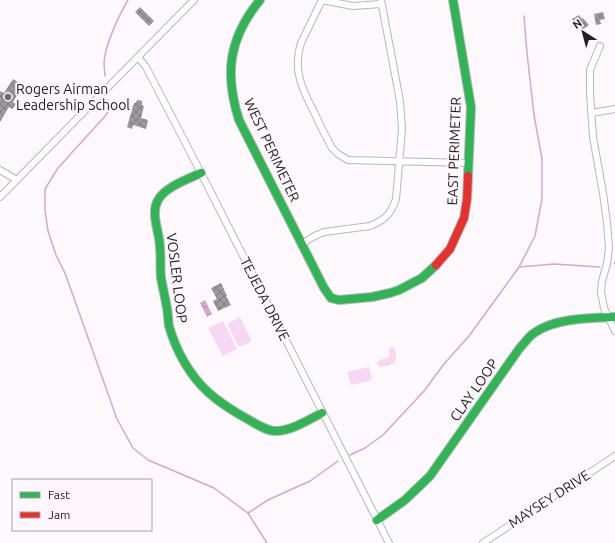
<svg xmlns="http://www.w3.org/2000/svg" width="615" height="543" viewBox="0 0 615 543" font-family="Ubuntu,sans-serif">
<defs>
<pattern id="park-tufts" width="24" height="20" patternUnits="userSpaceOnUse"><rect width="24" height="20" fill="#f6d8f4"/><path d="M3 7l-1-3M5 7V3M7 7l1-3M15 17l-1-3M17 17v-4M19 17l1-3" fill="none" stroke="#d3b9d1"/></pattern>
<pattern id="water-waves" width="16" height="10" patternUnits="userSpaceOnUse"><rect width="16" height="10" fill="#d1a8ce"/><path d="M0 5q4-4 8 0t8 0" fill="none" stroke="#b390b1"/></pattern>
<pattern id="building-cross-hatch" width="8" height="8" patternUnits="userSpaceOnUse"><rect width="8" height="8" fill="#9d9a9d"/><path d="M0 0l8 8M0 8l8-8" fill="none" stroke="#807d80"/></pattern>
</defs>
<rect width="100%" height="100%" fill="#fcf8fc"/>
<path fill="#f6d8f4" d="M 240,317 L 252,341 L 239,347 L 227,324 Z
M 223,321 L 237,349 L 223,356 L 208,328 Z
M 369,367 L 372,380 L 351,385 L 347,372 Z"/>
<path fill="url(#park-tufts)" d="M 392,346 L 395,349 L 396,354 L 395,363 L 381,367 L 379,366 L 377,364 C 378,359 384,359 389,357 L 390,353 L 388,351 Z"/>
<path fill="url(#water-waves)" d="M 205,300 L 212,314 L 207,317 L 200,303 Z"/>
<g fill="none" stroke-linecap="round" stroke-linejoin="round">
<path stroke="#d1a8ce" stroke-width="1.5" d="M 105,76 C 105,72 104,67 104,63 C 105,45 119,15 128,0
M 108,100 L 109,110 L 106,115 L 58,168 L 45,189 L 45,210 L 48,231 L 56,255 L 65,273 L 117,419 L 133,448 L 148,460 L 214,488 L 248,513 L 267,543
M 614,263 L 615,263
M 519,267 L 554,264 L 600,267
M 350,455 L 365,448 L 383,435 L 424,391 L 444,364 L 469,336 L 493,303 L 519,267 L 535,236 L 542,199 L 542,159 L 534,115 L 527,53 L 524,16
M 248,513 L 268,500 L 310,481 L 338,461"/>
</g>
<path fill="url(#building-cross-hatch)" d="M 140,7 L 154,21 L 149,26 L 135,12 Z
M 603,12 L 605,19 L 600,20 L 601,24 L 596,25 L 594,14 Z
M 579,15 L 582,19 L 583,18 L 589,25 L 582,30 L 580,26 L 578,28 L 572,19 Z
M 13,79 L 23,85 L 13,102 L 16,104 L 14,107 L 12,109 L 9,107 L 0,122 L 0,91 L 4,93 Z
M 137,100 L 142,101 L 142,105 L 144,106 L 141,118 L 148,120 L 146,129 L 133,125 L 132,129 L 127,127 L 134,103 L 136,103 Z
M 221,283 L 227,296 L 226,296 L 231,305 L 218,311 L 213,301 L 217,299 L 211,288 Z"/>
<g fill="none" stroke-linecap="round" stroke-linejoin="round">
<g stroke="#b9b6b9" stroke-width="8">
<path id="street" d="M 321,0 L 353,6 L 381,4
M 322,0 L 301,43 C 292,70 303,91 315,114 C 320,126 326,137 332,148 L 338,154 L 348,160 L 469,163
M 600,46 L 590,70 L 590,93 L 593,137 L 603,193 L 607,223 L 609,247 L 607,264 L 602,281 L 601,292 L 604,308 L 615,331
M 138,57 L 146,67 L 201,173 L 389,543
M 592,113 L 615,109
M 0,170 L 17,180
M 0,197 L 194,0
M 303,244 C 309,238 316,235 324,232 L 370,226 C 385,220 391,214 396,199 L 402,129 L 400,101 L 381,0
M 483,543 L 615,456"/>
</g>
<g stroke="#b9b6b9" stroke-width="10">
<path id="fast" d="M 260,0 C 229,38 224,73 239,120 L 324,288 L 331,298 L 339,300 L 372,297 L 390,293 L 399,290 L 422,278 L 436,265
M 453,0 L 471,107 L 468,176
M 201,173 C 188,179 165,187 158,200 C 150,214 160,233 160,248 C 161,258 160,268 161,278 C 163,288 165,298 167,308 C 168,314 168,320 169,326 C 176,351 190,376 209,393 C 219,402 230,409 242,416 C 252,421 266,432 277,431 C 293,430 308,420 322,413
M 377,520 L 405,500 L 430,476 L 519,349 C 524,344 528,337 534,333 C 555,318 590,318 615,317"/>
</g>
<g stroke="#b9b6b9" stroke-width="10">
<path id="jam" d="M 436,265 L 450,249 L 464,218 L 467,199 L 468,176"/>
</g>
<use href="#street" stroke="#fffeff" stroke-width="6"/>
<use href="#fast" stroke="#30b455" stroke-width="8"/>
<use href="#jam" stroke="#e5322d" stroke-width="8"/>
</g>
<circle fill="#6f6c6f" stroke="#fef6fd" stroke-width="1.5" cx="8" cy="97" r="4"/>
<g text-anchor="middle" dominant-baseline="central" stroke-width="4" stroke-linejoin="round" paint-order="stroke">
<g font-size="14" fill="#232023" stroke="#fef6fd" text-anchor="start">
<text x="16" y="89">Rogers Airman<tspan x="16" dy="16">Leadership School</tspan></text>
</g>
<g font-size="14" fill="#232023" stroke="#fef6fd">
<text transform="translate(272 150) rotate(65)">WEST PERIMETER</text>
<text transform="translate(454 151) rotate(-88)">EAST PERIMETER</text>
<text transform="translate(177 278) rotate(83)">VOSLER LOOP</text>
<text transform="translate(265 299) rotate(63)">TEJEDA DRIVE</text>
<text transform="translate(474 390) rotate(-55)">CLAY LOOP</text>
<text transform="translate(549 499) rotate(-33)">MAYSEY DRIVE</text>
</g>
</g>
<rect x="12" y="479" width="140" height="52" fill="#fef6fd" stroke="#a6a0a6"/>
<rect x="20" y="492" width="20" height="6" fill="#30b455" stroke="#a6a0a6"/>
<text x="48" y="499" font-size="12" fill="#232023">Fast</text>
<rect x="20" y="512" width="20" height="6" fill="#e5322d" stroke="#a6a0a6"/>
<text x="48" y="519" font-size="12" fill="#232023">Jam</text>
<g transform="translate(583 32) rotate(324)" stroke="#fef6fd" stroke-width="3" paint-order="stroke">
<path d="M0-3L7 15L0 10L-7 15Z" fill="#232023"/>
<text y="-6" font-size="11" font-weight="bold" text-anchor="middle" fill="#232023">N</text>
</g>
</svg>
